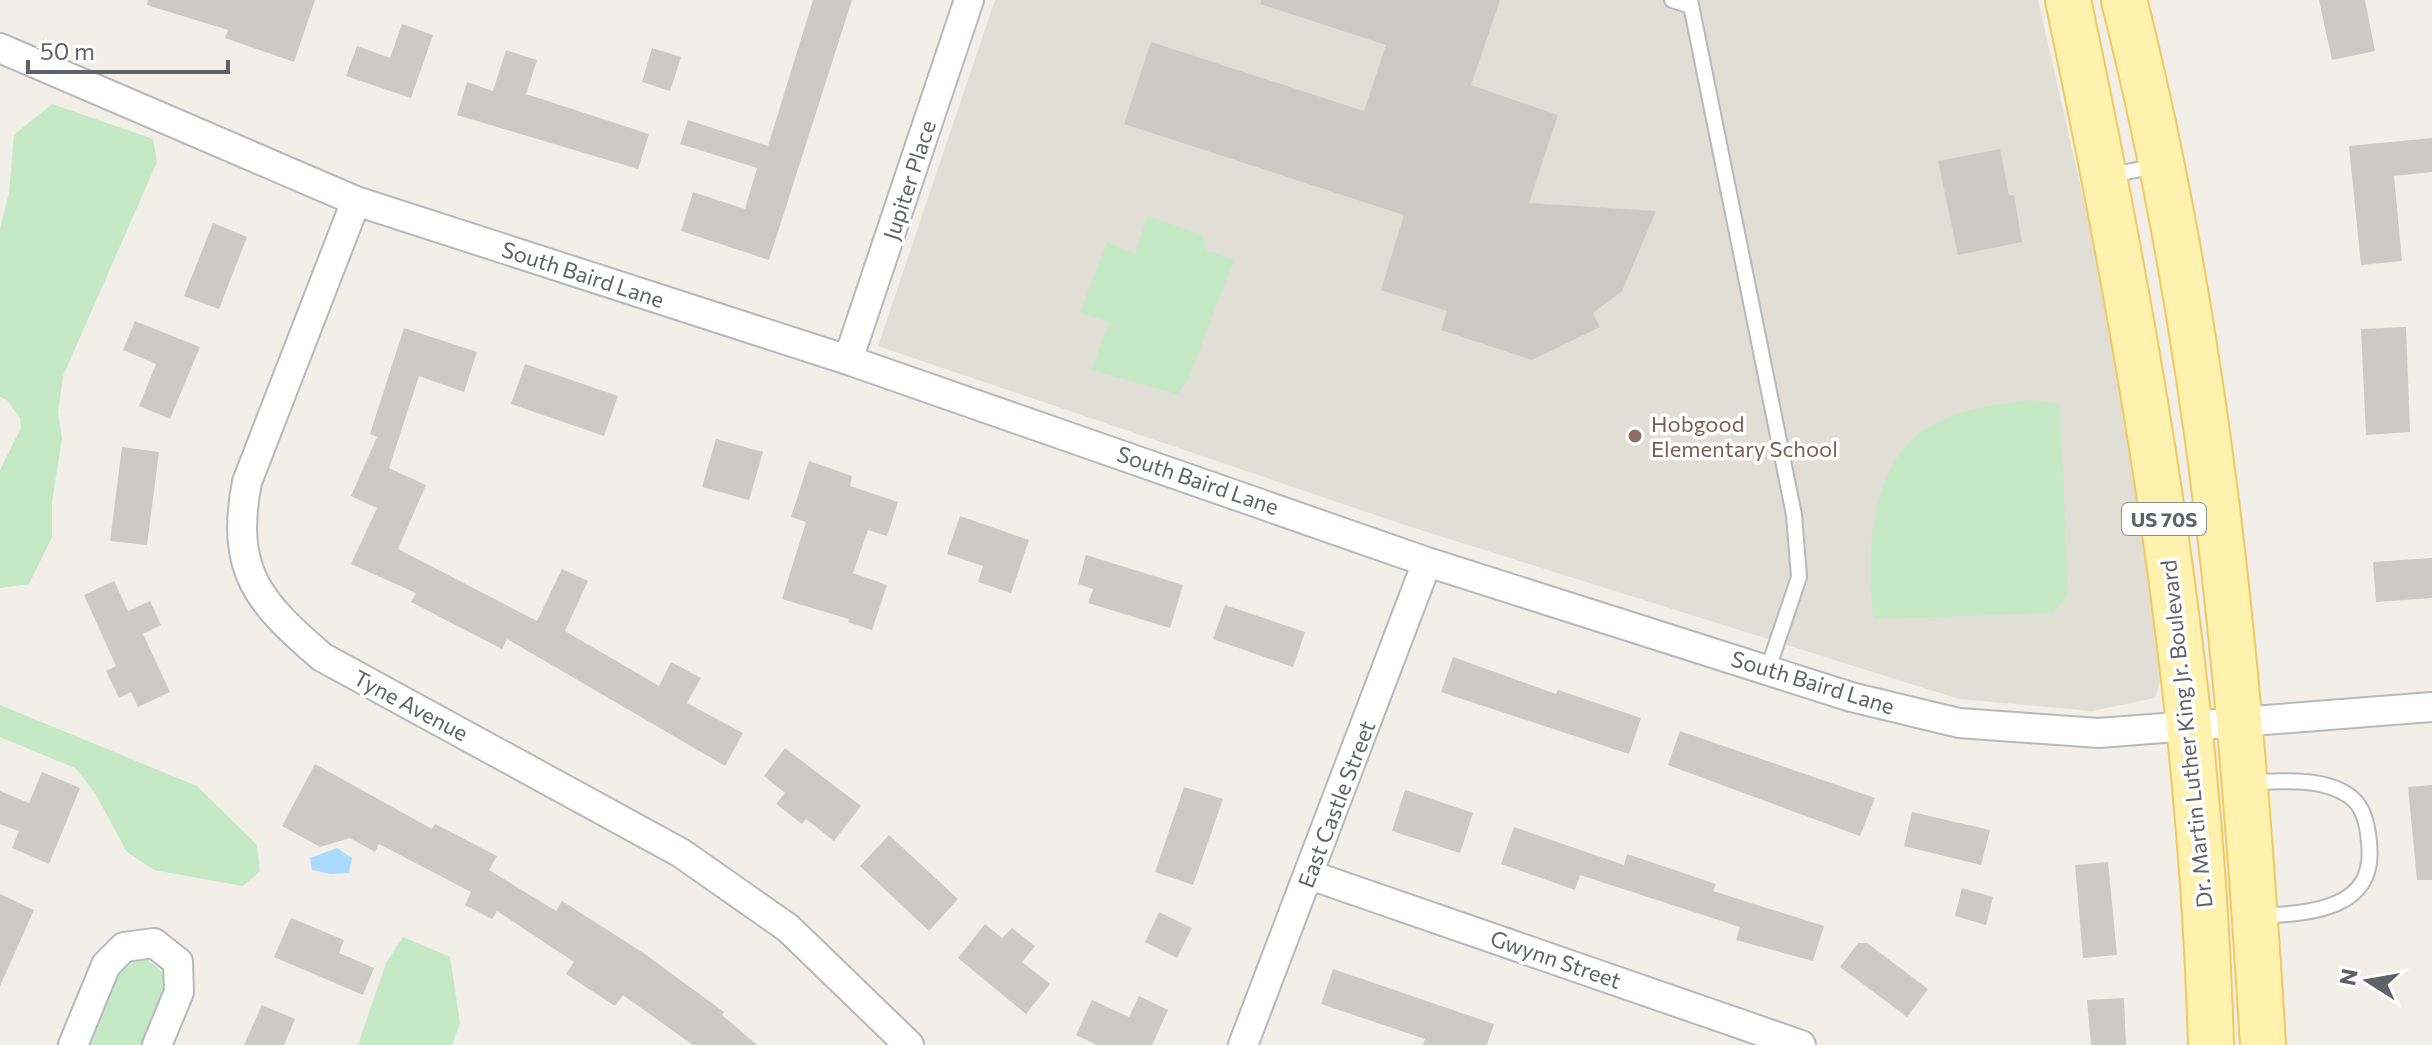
<svg xmlns="http://www.w3.org/2000/svg" width="2432" height="1045" viewBox="0 0 2432 1045" font-family="Commissioner,sans-serif">
<rect width="100%" height="100%" fill="#f1efe8"/>
<path fill="#e1ded6" d="M 995,0 L 2038,0 L 2101,276 L 2165,664 L 2155,698 L 2092,711 L 1959,699 L 1408,526 L 878,346 Z"/>
<path fill="#c5e8c5" d="M 52,104 L 153,139 L 157,162 L 63,376 L 58,412 L 62,439 L 52,501 L 52,537 L 29,584 L 0,588 L 0,470 L 21,428 L 20,418 L 7,400 L 0,397 L 0,228 L 9,193 L 14,135 Z
M 1148,216 L 1203,235 L 1206,250 L 1234,260 L 1187,382 L 1177,394 L 1091,370 L 1109,322 L 1080,313 L 1107,242 L 1135,253 Z
M 2032,400 L 2060,404 L 2068,596 L 2052,613 L 1874,619 C 1865,559 1869,458 1932,425 C 1965,408 1996,404 2032,400 Z
M 0,705 L 197,786 L 257,845 L 260,871 L 243,886 L 154,870 L 127,852 L 95,793 L 75,768 L 0,737 Z
M 403,937 L 450,957 L 460,1023 L 452,1045 L 358,1045 L 386,963 Z
M 143,956 L 165,974 L 166,997 L 146,1045 L 87,1045 L 119,968 Z"/>
<path fill="#aadaff" d="M 337,848 L 352,858 L 349,873 L 331,874 L 312,870 L 310,858 Z"/>
<path fill="#cccac5" d="M 148,0 L 315,0 L 294,62 L 225,38 L 228,30 L 147,5 Z
M 813,0 L 852,0 L 769,260 L 681,231 L 693,192 L 745,209 L 757,168 L 680,144 L 688,120 L 768,146 Z
M 1261,0 L 1500,0 L 1471,85 L 1558,115 L 1529,203 L 1656,211 L 1622,291 L 1593,313 L 1600,327 L 1532,360 L 1441,330 L 1447,311 L 1381,290 L 1404,215 L 1124,124 L 1151,42 L 1364,111 L 1386,45 L 1260,4 Z
M 2319,0 L 2365,0 L 2375,51 L 2332,60 Z
M 402,24 L 433,35 L 411,98 L 346,76 L 357,46 L 390,58 Z
M 652,48 L 681,57 L 670,91 L 642,82 Z
M 506,50 L 537,60 L 526,94 L 649,134 L 638,169 L 457,115 L 467,82 L 493,91 Z
M 2432,138 L 2432,172 L 2394,176 L 2402,261 L 2361,265 L 2349,146 Z
M 2000,149 L 2009,195 L 2014,195 L 2022,242 L 1958,255 L 1938,161 Z
M 213,223 L 247,237 L 219,309 L 184,296 Z
M 135,321 L 200,347 L 170,419 L 139,406 L 156,364 L 123,350 Z
M 2406,327 L 2410,432 L 2366,435 L 2361,329 Z
M 404,328 L 477,352 L 464,392 L 419,376 L 389,468 L 426,485 L 398,549 L 537,621 L 562,569 L 588,581 L 565,631 L 659,686 L 671,662 L 701,678 L 687,703 L 743,733 L 725,766 L 507,639 L 502,649 L 411,602 L 416,593 L 351,564 L 377,508 L 351,496 L 377,437 L 370,434 Z
M 525,364 L 618,396 L 604,436 L 511,404 Z
M 716,439 L 763,452 L 749,500 L 702,487 Z
M 122,447 L 159,452 L 147,545 L 110,541 Z
M 809,461 L 852,476 L 850,486 L 898,502 L 887,536 L 868,530 L 853,573 L 887,585 L 872,630 L 848,622 L 849,619 L 782,599 L 806,522 L 791,517 Z
M 960,516 L 1029,540 L 1011,593 L 978,582 L 983,566 L 947,554 Z
M 1086,555 L 1183,585 L 1170,628 L 1088,603 L 1093,589 L 1078,584 Z
M 2432,558 L 2432,598 L 2376,602 L 2373,562 Z
M 114,581 L 128,611 L 150,601 L 161,625 L 143,634 L 170,692 L 138,707 L 131,692 L 119,698 L 106,671 L 116,666 L 84,595 Z
M 1225,605 L 1305,632 L 1293,667 L 1213,639 Z
M 1453,657 L 1556,694 L 1558,690 L 1641,718 L 1629,754 L 1441,692 Z
M 1680,731 L 1875,798 L 1860,836 L 1668,765 Z
M 785,748 L 861,806 L 834,841 L 806,819 L 802,824 L 776,804 L 785,793 L 764,776 Z
M 315,764 L 432,829 L 435,824 L 497,856 L 489,870 L 556,911 L 562,901 L 642,952 L 724,1012 L 722,1015 L 757,1045 L 693,1045 L 623,995 L 615,1006 L 566,974 L 574,962 L 497,911 L 492,919 L 465,905 L 471,892 L 379,844 L 375,852 L 350,838 L 320,847 L 282,826 Z
M 42,772 L 80,788 L 49,864 L 12,848 L 19,831 L 0,824 L 0,791 L 29,803 Z
M 2432,785 L 2432,880 L 2417,880 L 2408,787 Z
M 1184,787 L 1223,799 L 1193,885 L 1155,872 Z
M 1405,790 L 1473,813 L 1460,853 L 1392,831 Z
M 1912,812 L 1990,830 L 1981,865 L 1904,846 Z
M 1514,827 L 1624,865 L 1627,854 L 1716,884 L 1713,891 L 1824,926 L 1813,961 L 1736,940 L 1740,927 L 1580,875 L 1575,890 L 1501,864 Z
M 889,835 L 958,899 L 929,931 L 860,866 Z
M 2108,862 L 2117,955 L 2083,958 L 2075,865 Z
M 1962,888 L 1993,897 L 1986,925 L 1955,916 Z
M 0,894 L 34,910 L 0,986 Z
M 1159,912 L 1192,928 L 1177,958 L 1145,942 Z
M 291,918 L 344,940 L 339,953 L 374,968 L 363,995 L 274,957 Z
M 985,924 L 1002,938 L 1012,928 L 1035,946 L 1022,962 L 1050,984 L 1026,1014 L 958,958 Z
M 1858,943 L 1867,943 L 1928,989 L 1907,1017 L 1840,967 Z
M 1333,969 L 1494,1024 L 1487,1045 L 1423,1045 L 1425,1039 L 1321,1004 Z
M 1139,996 L 1168,1010 L 1152,1045 L 1097,1045 L 1076,1035 L 1092,1000 L 1129,1017 Z
M 2124,998 L 2126,1045 L 2091,1045 L 2087,1000 Z
M 262,1005 L 295,1019 L 284,1045 L 244,1045 Z"/>
<g fill="none" stroke-linecap="round" stroke-linejoin="round">
<g stroke="#b5b8bc" stroke-width="18">
<path id="lane" d="M 1672,0 L 1691,6
M 1690,0 L 1794,515 L 1799,577 L 1768,669
M 2106,176 L 2157,166
M 2251,782 C 2282,781 2326,777 2352,798 C 2365,809 2368,828 2369,843 C 2377,911 2308,913 2260,916"/>
</g>
<g stroke="#b5b8bc" stroke-width="32">
<path id="street" d="M 0,48 L 356,201 L 848,360 L 1427,562 L 1851,697 L 1959,723 L 2099,733 L 2432,707
M 356,201 L 247,482 C 230,571 258,602 322,657 L 681,853 L 788,928 L 909,1045
M 848,360 L 969,0
M 1310,875 L 1801,1045
M 73,1045 L 106,965 L 124,947 L 154,943 L 178,962 L 179,992 L 157,1045
M 1243,1045 L 1427,562"/>
</g>
<g stroke="#f2c960" stroke-width="48">
<path id="primary" d="M 2068,0 C 2141,344 2201,693 2211,1045
M 2124,0 C 2211,342 2242,694 2263,1045"/>
</g>
<use href="#lane" stroke="#fff" stroke-width="14"/>
<use href="#street" stroke="#fff" stroke-width="28"/>
<use href="#primary" stroke="#fff2af" stroke-width="44"/>
</g>
<circle fill="#8d6e63" stroke="#fff" stroke-width="3" cx="1635" cy="436" r="8"/>
<g text-anchor="middle" dominant-baseline="central" stroke-width="7" stroke-linejoin="round" paint-order="stroke">
<rect fill="#fff" stroke="#8f9295" stroke-width="2" x="2122" y="503" width="84" height="32" rx="6"/>
<g font-size="20" font-weight="bold" fill="#5f6368">
<text x="2164" y="519">US 70S</text>
</g>
<g font-size="22" fill="#5f6368" stroke="#fff">
<text transform="translate(909 180) rotate(-72)">Jupiter Place</text>
<text transform="translate(583 274) rotate(18)">South Baird Lane</text>
<text transform="translate(1198 480) rotate(19)">South Baird Lane</text>
<text transform="translate(1813 682) rotate(17)">South Baird Lane</text>
<text transform="translate(411 705) rotate(28)">Tyne Avenue</text>
<text transform="translate(2186 734) rotate(-96)">Dr. Martin Luther King Jr. Boulevard</text>
<text transform="translate(1336 804) rotate(-69)">East Castle Street</text>
<text transform="translate(1556 959) rotate(19)">Gwynn Street</text>
</g>
<g font-size="22" fill="#785e54" stroke="#fff" text-anchor="start">
<text x="1651" y="423">Hobgood<tspan x="1651" dy="25">Elementary School</tspan></text>
</g>
</g>
<g transform="translate(2368 981) rotate(281)" stroke="#ffffff" stroke-width="6" paint-order="stroke">
<path d="M0-6L14 30L0 20L-14 30Z" fill="#5f6368"/>
<text y="-12" font-size="22" font-weight="bold" text-anchor="middle" fill="#5f6368">N</text>
</g>
<path d="M28 60v12h200v-12" fill="none" stroke="#5f6368" stroke-width="4"/>
<text x="40" y="60" font-size="24" fill="#5f6368" stroke="#ffffff" stroke-width="6" paint-order="stroke">50 m</text>
</svg>
